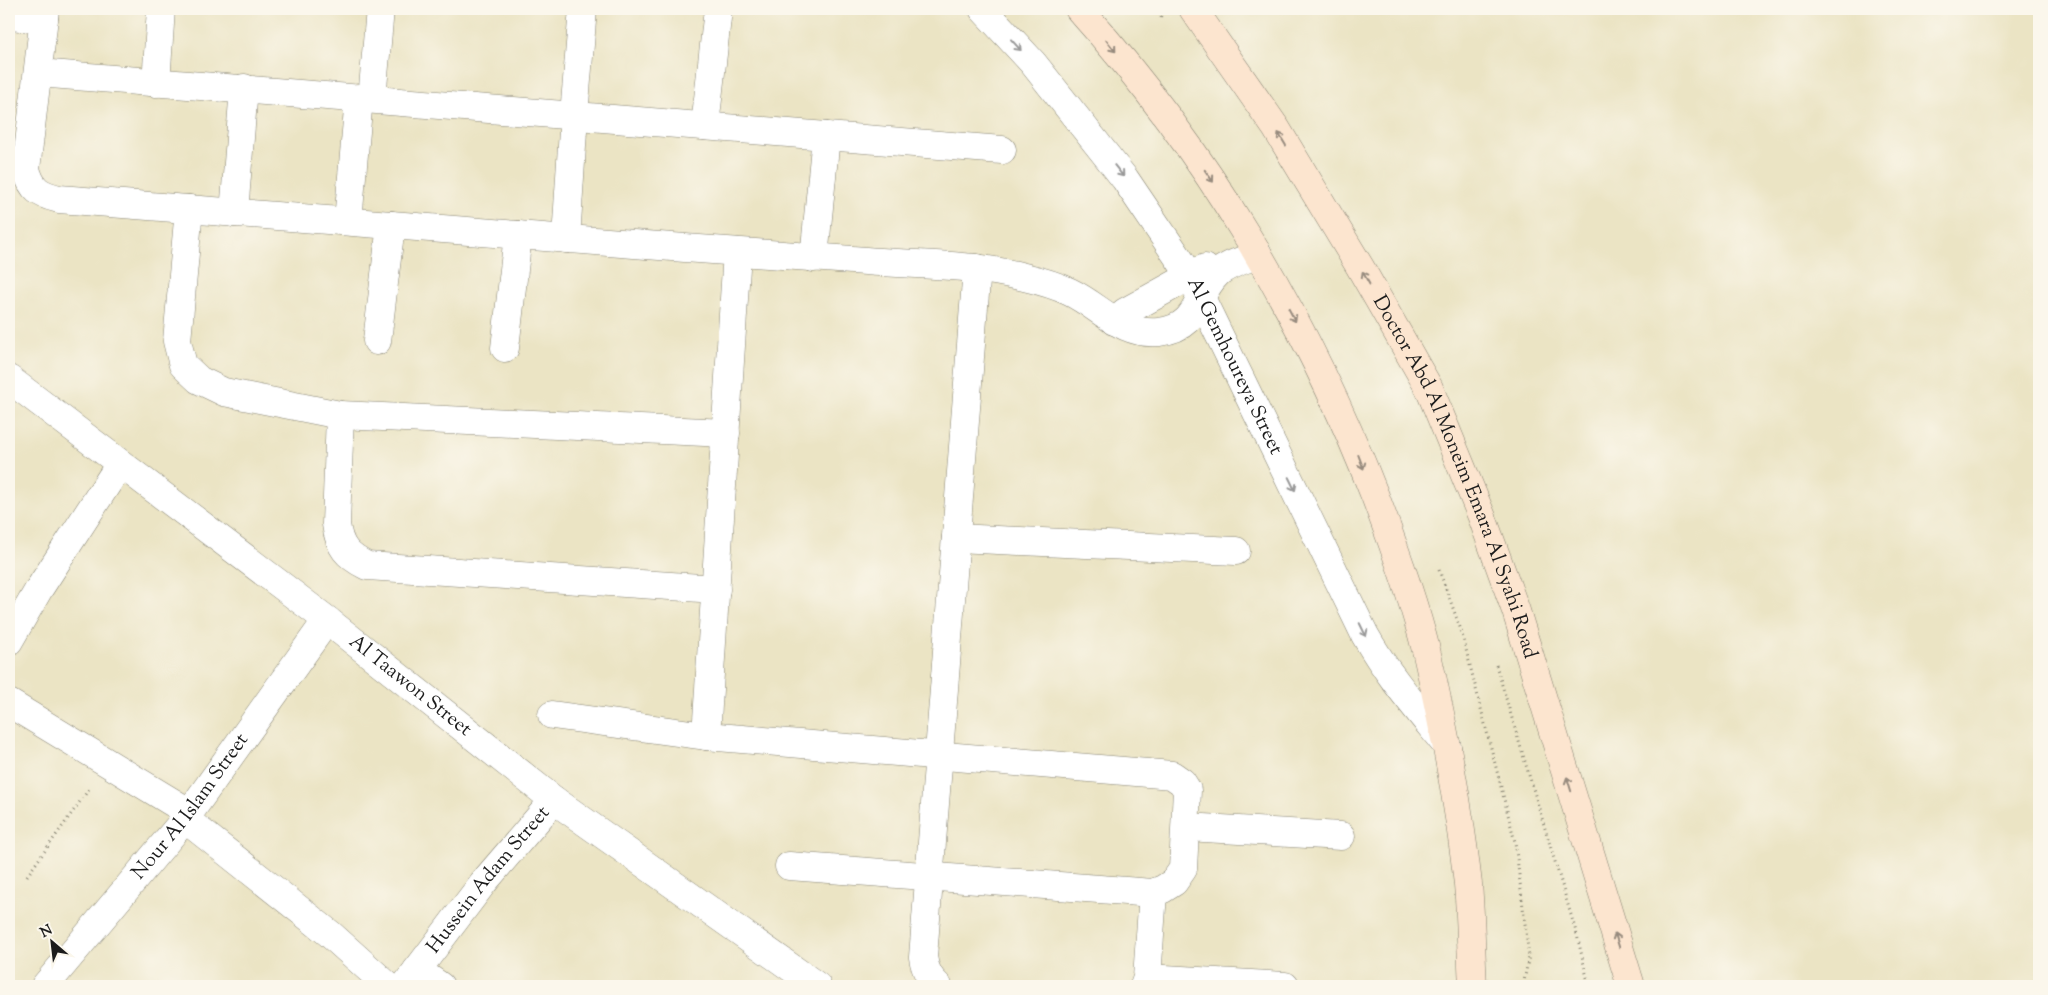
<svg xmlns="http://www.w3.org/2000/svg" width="2048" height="995" viewBox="0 0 2048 995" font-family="'Sorts Mill Goudy',serif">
<rect width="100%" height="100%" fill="#fbf7ec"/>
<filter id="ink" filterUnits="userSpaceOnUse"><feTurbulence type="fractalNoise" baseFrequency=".02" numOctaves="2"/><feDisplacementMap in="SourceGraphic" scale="10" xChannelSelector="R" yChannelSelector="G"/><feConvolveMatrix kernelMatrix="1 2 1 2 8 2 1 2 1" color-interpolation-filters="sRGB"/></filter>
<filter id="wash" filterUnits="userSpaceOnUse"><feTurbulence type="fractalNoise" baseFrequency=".0096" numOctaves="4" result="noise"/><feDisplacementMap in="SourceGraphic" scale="20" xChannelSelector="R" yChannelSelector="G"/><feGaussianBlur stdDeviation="1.12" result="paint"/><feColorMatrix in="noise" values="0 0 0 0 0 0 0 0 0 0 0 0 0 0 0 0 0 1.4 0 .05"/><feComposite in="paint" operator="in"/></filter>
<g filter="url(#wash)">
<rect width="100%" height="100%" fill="#ebe4c4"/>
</g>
<g filter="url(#ink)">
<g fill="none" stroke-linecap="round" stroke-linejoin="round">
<g stroke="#848070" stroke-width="29">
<g id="minor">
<path d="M 45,9 L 26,169 C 32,190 39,194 59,199 C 268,215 476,232 685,248 C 745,252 806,257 866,261 C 902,264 937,264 973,268 C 1000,271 1046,280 1070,292 C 1101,307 1122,336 1159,332 C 1201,327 1194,295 1218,273 C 1228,264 1245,260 1258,254"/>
<path id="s1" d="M 983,9 L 1033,63 L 1125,179 L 1190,275 L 1365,635 C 1388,676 1418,710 1447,746"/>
<path d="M 9,16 L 44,19"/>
<path d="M 38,73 L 1002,150"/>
<path d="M 156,83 L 161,9"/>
<path d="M 372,99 L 380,9"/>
<path d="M 705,126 L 718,9"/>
<path d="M 189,209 L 177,341 L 183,365 L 199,380 L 224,392 L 340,415 L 726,433"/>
<path d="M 234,213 L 244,88"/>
<path d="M 348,221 L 359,98"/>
<path d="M 566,239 L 574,115 L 583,9"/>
<path d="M 814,258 L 826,136"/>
<path d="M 1114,321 L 1125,312 L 1205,268"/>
<path d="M 377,341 L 391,225"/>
<path d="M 505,348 L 518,235"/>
<path d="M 340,415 L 336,524 C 339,547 347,556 367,566 L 716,589"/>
<path d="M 956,538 L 1236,551"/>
<path d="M 9,641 L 39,589 L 120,464"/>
<path d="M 9,703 L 190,813"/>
<path d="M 552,715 L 706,736 L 1172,775 L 1182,782 L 1187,790 L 1183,869 L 1174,882 L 1163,889 L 1153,893 L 789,866"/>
<path d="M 706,736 L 737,252"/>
<path d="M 185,819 L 330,934 L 388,986"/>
<path d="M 1186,827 L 1341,836"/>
<path d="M 417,970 L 440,986"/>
<path d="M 1147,978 L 1285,986"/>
<path id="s2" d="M 45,986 L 185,819 L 327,620"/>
<path id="s3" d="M 405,986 L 483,883 L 554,800"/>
<path d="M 938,986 C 929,978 925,970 923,957 L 977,268"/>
<path d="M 1144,986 L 1147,978 L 1153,893"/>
</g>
</g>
<g stroke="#848070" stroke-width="29">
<g id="tertiary">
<path id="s4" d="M 9,379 L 327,620 L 554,800 L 817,986"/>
</g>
</g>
<g stroke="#848070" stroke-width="29">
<g id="secondary">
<path d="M 1079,9 C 1207,151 1306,319 1375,496 C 1394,546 1413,598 1426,650 C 1444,727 1459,805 1468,884 C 1471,918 1471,952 1473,986"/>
<path id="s5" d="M 1193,9 L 1276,128 L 1360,267 L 1429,388 L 1482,517 L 1516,611 L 1631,986"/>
</g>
</g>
<path stroke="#848070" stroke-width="3" stroke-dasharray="1 4" stroke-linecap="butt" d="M 1154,9 L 1162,18
M 1439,570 L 1461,630 L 1515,842 L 1529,956 L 1523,986
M 1496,665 L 1577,935 L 1589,986
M 27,876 L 89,789"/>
<use href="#minor" stroke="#fff" stroke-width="28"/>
<use href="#tertiary" stroke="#fff" stroke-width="28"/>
<use href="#secondary" stroke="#fce5cf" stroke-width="28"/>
</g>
<defs><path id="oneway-shaft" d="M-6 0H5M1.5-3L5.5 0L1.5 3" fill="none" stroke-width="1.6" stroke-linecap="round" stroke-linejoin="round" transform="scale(1.25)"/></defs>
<g stroke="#999">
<use href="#oneway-shaft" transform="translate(1016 45) rotate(48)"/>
<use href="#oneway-shaft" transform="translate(1119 171) rotate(51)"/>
<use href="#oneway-shaft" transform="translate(1292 484) rotate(64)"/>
<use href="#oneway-shaft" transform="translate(1363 630) rotate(64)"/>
</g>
<g stroke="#978b7e">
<use href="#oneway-shaft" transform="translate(1111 46) rotate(51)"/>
<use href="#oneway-shaft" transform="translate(1282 139) rotate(-121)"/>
<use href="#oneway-shaft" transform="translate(1209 176) rotate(55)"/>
<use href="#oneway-shaft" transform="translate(1366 278) rotate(-119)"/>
<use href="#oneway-shaft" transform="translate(1292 315) rotate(62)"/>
<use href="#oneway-shaft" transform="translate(1361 462) rotate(69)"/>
<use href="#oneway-shaft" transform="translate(1569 784) rotate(-107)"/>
<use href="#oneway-shaft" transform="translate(1617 940) rotate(-107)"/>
</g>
</g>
<g text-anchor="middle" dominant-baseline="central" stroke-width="4" stroke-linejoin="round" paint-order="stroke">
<g font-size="20" fill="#1c1c1c" stroke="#fbf7ec">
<text stroke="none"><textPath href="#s1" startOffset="439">Al Gemhoureya Street</textPath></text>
<text stroke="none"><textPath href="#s5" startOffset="539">Doctor Abd Al Moneim Emara Al Syahi Road</textPath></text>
<text stroke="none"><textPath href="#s4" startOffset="505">Al Taawon Street</textPath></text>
<text stroke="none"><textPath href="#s2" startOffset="231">Nour Al Islam Street</textPath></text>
<text stroke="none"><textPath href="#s3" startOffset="135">Hussein Adam Street</textPath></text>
</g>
</g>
<rect width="2048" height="995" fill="none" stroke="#fbf7ec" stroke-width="30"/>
<g transform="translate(52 942) rotate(332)" stroke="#fbf7ec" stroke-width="4" paint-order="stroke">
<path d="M0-4L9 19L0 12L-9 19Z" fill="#1c1c1c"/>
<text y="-8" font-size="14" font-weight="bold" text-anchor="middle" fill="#1c1c1c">N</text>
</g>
</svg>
